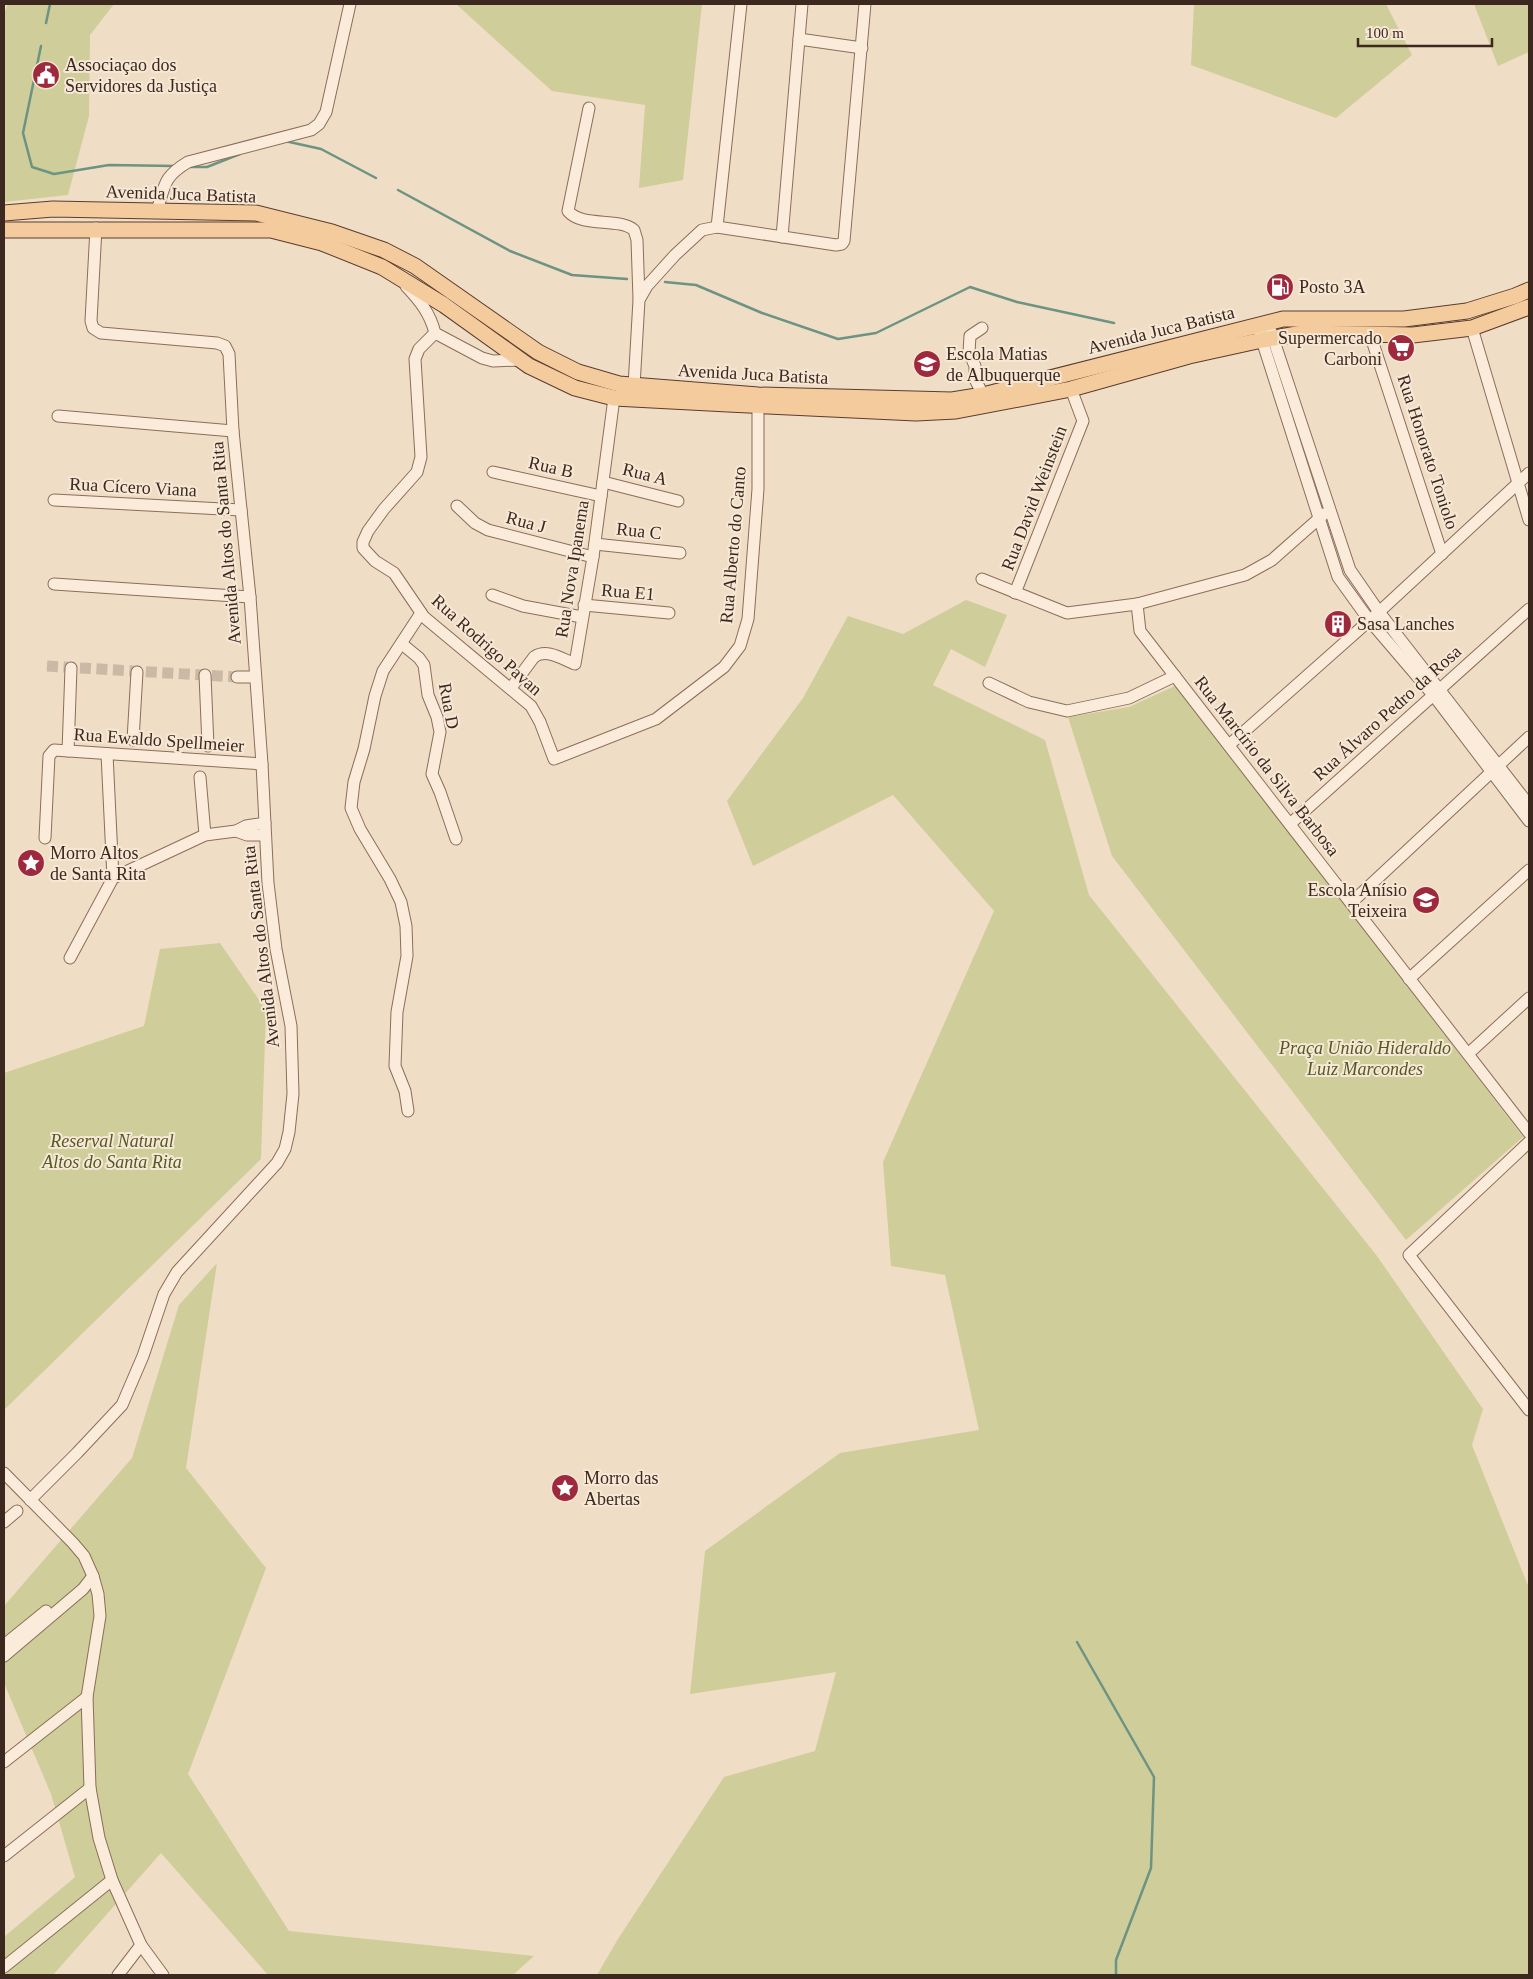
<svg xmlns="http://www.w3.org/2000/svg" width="1533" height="1979" font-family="'Times New Roman',serif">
  <rect width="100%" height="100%" fill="#f0ddc6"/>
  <!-- green -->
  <g fill="#cfcd99">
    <path d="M 8,4 L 114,4 L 90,35 L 89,116 L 68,195 L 4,202 L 4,14 Z"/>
    <path d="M 456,4 L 702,4 L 683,180 L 639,188 L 645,105 L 552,91 Z"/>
    <path d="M 1194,4 L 1386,4 L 1412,55 L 1336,118 L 1191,65 Z"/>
    <path d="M 1474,4 L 1529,4 L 1529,52 L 1498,66 Z"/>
    <path d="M 966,600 L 1007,615 L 985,667 L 951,649 L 933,685 L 1045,740 L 1089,895 L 1377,1256 L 1483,1409 L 1472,1445 L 1529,1588 L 1529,1975 L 597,1975 L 618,1939 L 724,1777 L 815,1751 L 836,1672 L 690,1694 L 705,1551 L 840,1453 L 979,1430 L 945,1275 L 891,1266 L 883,1162 L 994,911 L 893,795 L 753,866 L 727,801 L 803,698 L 848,616 L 903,634 Z"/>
    <path d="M 1177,685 L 1523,1137 L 1406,1240 L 1112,856 L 1068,717 L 1129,707 Z"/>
    <path d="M 220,943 L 266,1010 L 261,1159 L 4,1410 L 4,1073 L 144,1026 L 160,949 Z"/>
    <path d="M 217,1263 L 186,1468 L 266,1568 L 188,1774 L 289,1931 L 534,1956 L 513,1975 L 268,1975 L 161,1853 L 53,1975 L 4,1975 L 4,1937 L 75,1877 L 51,1794 L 4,1683 L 4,1606 L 132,1458 L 179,1305 Z"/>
  </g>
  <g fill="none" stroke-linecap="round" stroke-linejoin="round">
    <!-- stream -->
    <g stroke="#6d9383" stroke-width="2.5">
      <path d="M 46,23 L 50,4"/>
      <path d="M 41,46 L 23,133 L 32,167 L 54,174 L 109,165 L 175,166"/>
      <path d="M 285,141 L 321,149 L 376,178"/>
      <path d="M 190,167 L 207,167 L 240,154"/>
      <path d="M 398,190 L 510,251 L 572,275 L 627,279"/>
      <path d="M 665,282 L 696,285 L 762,313 L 838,339 L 876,333 L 970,287 L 1017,302 L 1114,323"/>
      <path d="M 1077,1642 L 1154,1777 L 1151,1868 L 1116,1960 L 1116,1975"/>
    </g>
    <!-- minor-tunnel -->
    <path stroke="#ccb9a5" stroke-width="11" stroke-dasharray="11 5.5" stroke-linecap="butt" d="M 47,666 L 237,677"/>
    <!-- minor casing -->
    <g stroke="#8c6d5a" stroke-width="13">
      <g id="minor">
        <path d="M 799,39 L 862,48"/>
        <path d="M 589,108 L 568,211 C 582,228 618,217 634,230 L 637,240 L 639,299"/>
        <path d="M 157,211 C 165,185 163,177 188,162 L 311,130 L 319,124 L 326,112 L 350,4"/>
        <path d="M 717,227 L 741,4"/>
        <path d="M 782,237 L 802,4"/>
        <path d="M 406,286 C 420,301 430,313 435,333 L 482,358 L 493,361 L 520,360"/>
        <path d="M 1268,323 L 1350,570 L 1379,612 L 1529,805"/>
        <path d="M 982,328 L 970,336 L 969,352 L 975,366 L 975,379 L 983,395"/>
        <path d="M 1472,328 L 1529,520"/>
        <path d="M 435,333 L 419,349 L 415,359 L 421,457 L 417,472 L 384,509 L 368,531 L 363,542 L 363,548 L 375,561 L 394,573 L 424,617 L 531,706 L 540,722 L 554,759 L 656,719 L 724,667 L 740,646 L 748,619 L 758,489 L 758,406"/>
        <path d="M 1260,334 L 1338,577 L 1369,620 L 1434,696 L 1529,821"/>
        <path d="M 1370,334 L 1442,554"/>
        <path d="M 634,386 L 639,300 L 647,286 L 675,255 L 702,230 L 717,227 L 836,245 L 842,244 L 844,241 L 865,4"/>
        <path d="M 58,416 L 233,431"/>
        <path d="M 493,472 L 601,496"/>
        <path d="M 603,482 L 678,501"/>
        <path d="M 54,500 L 241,510"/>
        <path d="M 457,506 L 475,523 L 488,530 L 593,557"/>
        <path d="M 595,544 L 680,553"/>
        <path d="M 982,579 L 1067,613 L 1137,604 L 1245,575 L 1272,560 L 1324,514"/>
        <path d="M 54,584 L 250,597"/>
        <path d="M 1015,593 L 1083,421 L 1071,389"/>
        <path d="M 492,595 L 523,606 L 582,617"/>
        <path d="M 1137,604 L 1140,631 L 1529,1133"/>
        <path d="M 584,605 L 669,613"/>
        <path d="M 402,644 L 419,658 L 424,665 L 428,695 L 437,717 L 440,732 L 432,774 L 440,792 L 456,839"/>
        <path d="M 205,675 L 208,746"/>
        <path d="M 237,677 L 255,677"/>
        <path d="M 989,683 L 1029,702 L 1067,711 L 1129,698 L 1175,676"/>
        <path d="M 511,688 L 534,657 C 547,648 562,659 575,664 L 593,557 L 614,398"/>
        <path d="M 133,740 L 137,672"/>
        <path d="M 1229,745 L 1379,612 L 1529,473"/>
        <path d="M 68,751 L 71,668"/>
        <path d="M 107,754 L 113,878"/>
        <path d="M 200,777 L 205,835"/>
        <path d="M 1290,824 L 1529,609"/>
        <path d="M 236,831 L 247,835 L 265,835"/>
        <path d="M 45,838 L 49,756 L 54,750 L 262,764"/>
        <path d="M 1351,903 L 1529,737"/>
        <path d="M 70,958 L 113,878 L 205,835 L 236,831 L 246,826 L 265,823"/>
        <path d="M 1409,979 L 1529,870"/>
        <path d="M 1468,1054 L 1529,998"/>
        <path d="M 408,1111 L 405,1091 L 395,1066 L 397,1012 L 407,956 L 406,926 L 401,902 L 390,879 L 360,829 L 351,808 L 354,782 L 364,749 L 375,696 L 383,671 L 421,613"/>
        <path d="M 1529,1142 L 1409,1255 L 1529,1410"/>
        <path d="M 4,1473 L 73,1543 L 84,1556 L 93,1576 L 98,1594 L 100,1616 L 87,1697 L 90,1788 L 99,1838 L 112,1880 L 141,1945 L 163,1975"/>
        <path d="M 30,1500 L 77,1453 L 122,1405 L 143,1356 L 164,1294 L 177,1272 L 277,1163 L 285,1149 L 289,1132 L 293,1094 L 291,1026 L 276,949 L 268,883 L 262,764 L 250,597 L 233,431 L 229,354 L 225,346 L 217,343 L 101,333 L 93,328 L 91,321 L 96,228"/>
        <path d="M 4,1522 L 17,1511"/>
        <path d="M 4,1645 L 46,1611"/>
        <path d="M 4,1656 L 83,1589 L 93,1576"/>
        <path d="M 4,1762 L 87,1697"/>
        <path d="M 4,1856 L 90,1788"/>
        <path d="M 4,1967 L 112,1880"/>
        <path d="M 118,1975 L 141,1945"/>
      </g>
    </g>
    <!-- major casing -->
    <g stroke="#5a3c2f" stroke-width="17">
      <g id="major">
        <path d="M 4,213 L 53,209 L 256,213 L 332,232 L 384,250 L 415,266 L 538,352 L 578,372 L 619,384 L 758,395 L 952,400 L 983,395 L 1283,319 L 1404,319 L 1467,311 L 1515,296 L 1529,290"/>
        <path d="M 4,230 L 271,230 L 322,243 L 382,267 L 444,305 L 529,366 L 575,388 L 614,398 L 728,404 L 916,413 L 956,411 L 1071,389 L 1189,356 L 1262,340 L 1303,333 L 1413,335 L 1472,328 L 1529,307"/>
      </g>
    </g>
    <!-- minor -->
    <use href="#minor" stroke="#faebda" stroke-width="11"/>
    <!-- major -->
    <use href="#major" stroke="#f4cb9d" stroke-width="15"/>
  </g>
  <!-- icons -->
  <defs>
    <g id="civic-disc" transform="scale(1.4375)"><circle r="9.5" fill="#9e283c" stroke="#f7e8d6"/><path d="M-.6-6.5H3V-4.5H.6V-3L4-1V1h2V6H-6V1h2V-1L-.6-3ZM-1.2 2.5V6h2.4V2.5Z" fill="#fff"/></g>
    <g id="fuel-disc" transform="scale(1.4375)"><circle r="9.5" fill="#9e283c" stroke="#f7e8d6"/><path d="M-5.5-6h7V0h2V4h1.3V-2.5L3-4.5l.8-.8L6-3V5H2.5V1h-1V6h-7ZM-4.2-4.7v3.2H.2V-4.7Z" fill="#fff"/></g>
    <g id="supermarket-disc" transform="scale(1.4375)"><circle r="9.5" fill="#9e283c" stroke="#f7e8d6"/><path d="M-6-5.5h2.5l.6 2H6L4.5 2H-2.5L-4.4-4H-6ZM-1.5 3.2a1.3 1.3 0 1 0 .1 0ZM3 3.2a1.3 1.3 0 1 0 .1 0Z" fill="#fff"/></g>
    <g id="school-disc" transform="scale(1.4375)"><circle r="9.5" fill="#9e283c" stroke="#f7e8d6"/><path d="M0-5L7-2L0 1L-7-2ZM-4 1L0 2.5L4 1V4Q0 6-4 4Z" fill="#fff"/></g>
    <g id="building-disc" transform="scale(1.4375)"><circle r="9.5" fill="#9e283c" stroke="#f7e8d6"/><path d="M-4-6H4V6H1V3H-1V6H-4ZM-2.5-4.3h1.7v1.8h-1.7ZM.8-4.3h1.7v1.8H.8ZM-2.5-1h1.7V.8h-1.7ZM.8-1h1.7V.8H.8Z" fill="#fff"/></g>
    <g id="sight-disc" transform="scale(1.4375)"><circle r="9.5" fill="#9e283c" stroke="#f7e8d6"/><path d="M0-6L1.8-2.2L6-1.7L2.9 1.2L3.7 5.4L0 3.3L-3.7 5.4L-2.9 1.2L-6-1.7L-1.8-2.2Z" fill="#fff"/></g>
  </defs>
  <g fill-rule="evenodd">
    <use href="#civic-disc" x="46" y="75"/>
    <use href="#fuel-disc" x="1280" y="287"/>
    <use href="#supermarket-disc" x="1401" y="348"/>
    <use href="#school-disc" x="927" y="364"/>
    <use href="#building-disc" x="1338" y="624"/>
    <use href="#sight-disc" x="31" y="863"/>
    <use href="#school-disc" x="1426" y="900"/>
    <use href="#sight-disc" x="565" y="1488"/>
  </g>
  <g text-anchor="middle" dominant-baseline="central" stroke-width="4" stroke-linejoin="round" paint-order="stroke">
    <!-- poi labels -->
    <g font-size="18" fill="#3c281f" stroke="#f7e8d6" text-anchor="start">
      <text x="65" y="65">Associaçao dos<tspan x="65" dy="21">Servidores da Justiça</tspan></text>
      <text x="1299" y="287">Posto 3A</text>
      <text x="1382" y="338" text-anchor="end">Supermercado<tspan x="1382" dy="21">Carboni</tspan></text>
      <text x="946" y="354">Escola Matias<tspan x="946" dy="21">de Albuquerque</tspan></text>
      <text x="1357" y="624">Sasa Lanches</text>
      <text x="50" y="853">Morro Altos<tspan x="50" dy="21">de Santa Rita</tspan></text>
      <text x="1407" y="890" text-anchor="end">Escola Anísio<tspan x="1407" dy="21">Teixeira</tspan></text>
      <text x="584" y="1478">Morro das<tspan x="584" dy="21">Abertas</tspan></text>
    </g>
    <!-- street labels -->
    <g font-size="18" fill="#3c281f" stroke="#f7e8d6">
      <text transform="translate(181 194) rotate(2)">Avenida Juca Batista</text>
      <text transform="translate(1161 330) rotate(-14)">Avenida Juca Batista</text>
      <text transform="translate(753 374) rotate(3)">Avenida Juca Batista</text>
      <text transform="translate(1428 452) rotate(72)">Rua Honorato Toniolo</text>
      <text transform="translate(551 467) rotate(13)">Rua B</text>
      <text transform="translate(645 474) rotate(14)">Rua A</text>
      <text transform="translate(133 487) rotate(3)">Rua Cícero Viana</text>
      <text transform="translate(1034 498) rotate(-69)">Rua David Weinstein</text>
      <text transform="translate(526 522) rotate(15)">Rua J</text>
      <text transform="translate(639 531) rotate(6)">Rua C</text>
      <text transform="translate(226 543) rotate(-95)">Avenida Altos do Santa Rita</text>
      <text transform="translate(733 545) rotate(-85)">Rua Alberto do Canto</text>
      <text transform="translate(572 569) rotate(-81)">Rua Nova Ipanema</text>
      <text transform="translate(628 592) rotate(5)">Rua E1</text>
      <text transform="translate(487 645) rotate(42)">Rua Rodrigo Pavan</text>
      <text transform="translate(449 706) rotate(79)">Rua D</text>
      <text transform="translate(1387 713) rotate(-42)">Rua Álvaro Pedro da Rosa</text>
      <text transform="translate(159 740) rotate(4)">Rua Ewaldo Spellmeier</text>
      <text transform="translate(1267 766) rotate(52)">Rua Marcírio da Silva Barbosa</text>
      <text transform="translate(261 947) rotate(-97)">Avenida Altos do Santa Rita</text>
    </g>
    <!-- park labels -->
    <g font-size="18" font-style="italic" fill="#545925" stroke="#f7e8d6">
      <text x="1365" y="1048">Praça União Hideraldo<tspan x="1365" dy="21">Luiz Marcondes</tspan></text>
      <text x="112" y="1141">Reserval Natural<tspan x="112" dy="21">Altos do Santa Rita</tspan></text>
    </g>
  </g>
  <!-- border -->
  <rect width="1533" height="1979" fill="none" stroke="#3c281f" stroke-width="10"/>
  <!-- scale -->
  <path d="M1358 38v8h134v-8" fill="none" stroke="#3c281f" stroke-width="2.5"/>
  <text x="1366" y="38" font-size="15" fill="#3c281f" stroke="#f7e8d6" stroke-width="4" paint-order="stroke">100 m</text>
</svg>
